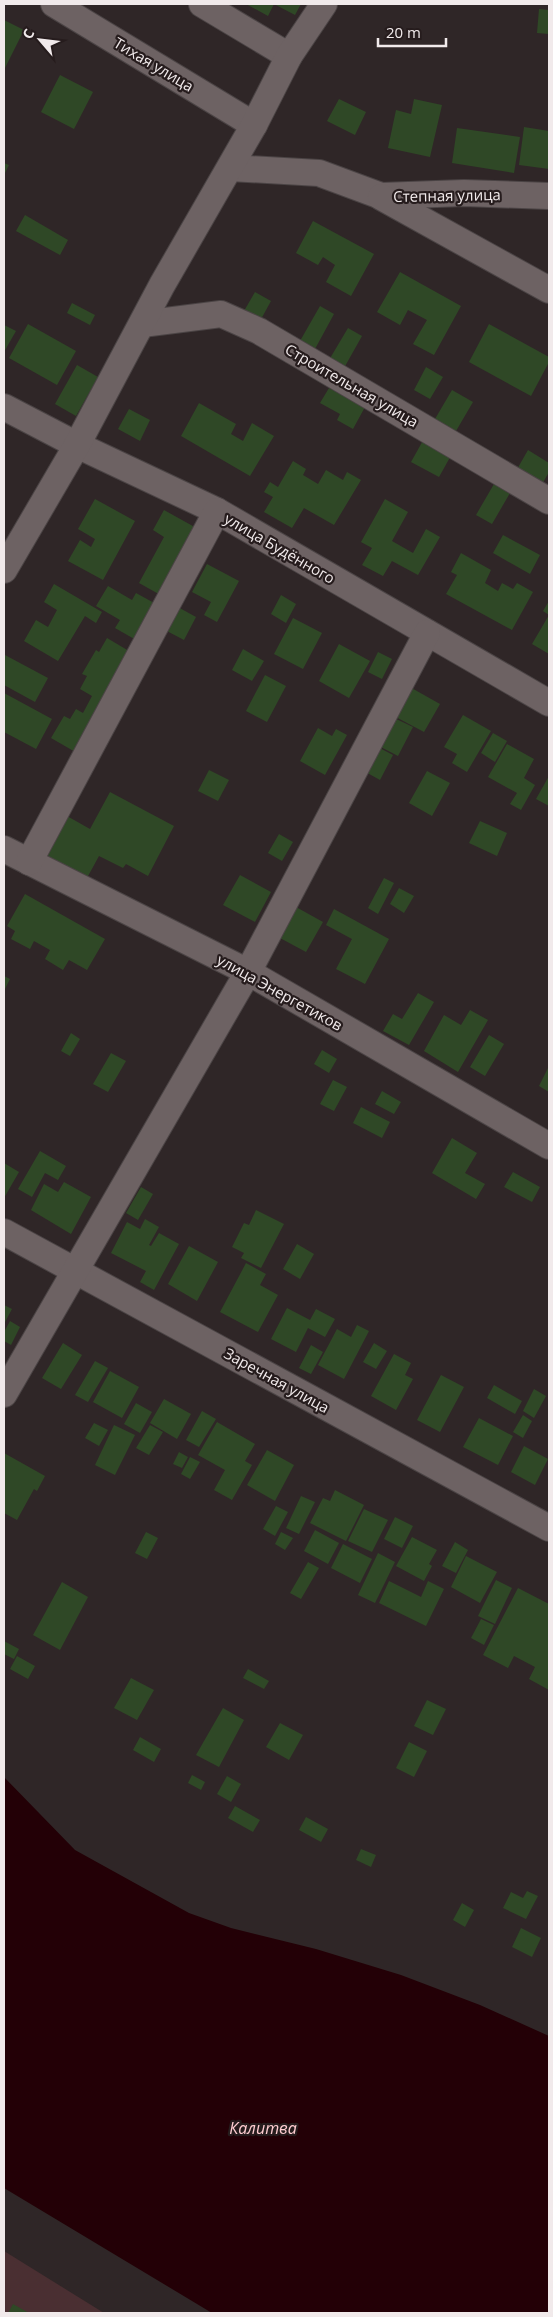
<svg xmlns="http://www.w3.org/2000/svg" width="553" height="2317" font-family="'Open Sans',sans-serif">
  <rect width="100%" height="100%" fill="#2f2627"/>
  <!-- green -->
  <path fill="#4a2f32" d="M 4,2251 L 104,2313 L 4,2313 Z"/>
  <!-- water -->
  <path fill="#230006" d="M 4,1777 L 75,1850 L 189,1913 L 231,1928 L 316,1949 L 401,1975 L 480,2005 L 549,2036 L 549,2313 L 212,2313 L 4,2188 Z"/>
  <!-- building -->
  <g fill="#2f4826">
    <path d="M 246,4 L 301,4 L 295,15 L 274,4 L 268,16 Z"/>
    <path d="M 539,9 L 549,10 L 549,34 L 537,33 Z"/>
    <path d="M 4,20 L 24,30 L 4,70 Z"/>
    <path d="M 60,75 L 93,92 L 74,129 L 41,112 Z"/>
    <path d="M 339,99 L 366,112 L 355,135 L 327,121 Z"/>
    <path d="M 414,99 L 442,105 L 430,157 L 388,148 L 396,110 L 411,114 Z"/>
    <path d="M 524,127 L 549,131 L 549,169 L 519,165 Z"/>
    <path d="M 457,128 L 520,137 L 514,173 L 452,163 Z"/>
    <path d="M 4,163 L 9,165 L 4,175 Z"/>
    <path d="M 25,215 L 68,240 L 60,255 L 16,231 Z"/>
    <path d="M 313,221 L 374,254 L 351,296 L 326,282 L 335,265 L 323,257 L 318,265 L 296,253 Z"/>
    <path d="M 400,272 L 461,306 L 434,355 L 413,344 L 427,320 L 408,310 L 400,325 L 377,312 Z"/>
    <path d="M 255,292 L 271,301 L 260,321 L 244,311 Z"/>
    <path d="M 72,303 L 95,315 L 90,325 L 67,313 Z"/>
    <path d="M 320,306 L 334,314 L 315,349 L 300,341 Z"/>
    <path d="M 28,324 L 76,351 L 57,385 L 9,358 Z"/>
    <path d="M 489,324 L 549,357 L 549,362 L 531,396 L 469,362 Z"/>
    <path d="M 4,325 L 16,331 L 4,352 Z"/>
    <path d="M 348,328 L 362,336 L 344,368 L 329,360 Z"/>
    <path d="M 77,365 L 98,377 L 76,416 L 55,404 Z"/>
    <path d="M 426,367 L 443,377 L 430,399 L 414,390 Z"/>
    <path d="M 329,388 L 365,407 L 353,429 L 337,420 L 340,414 L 320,403 Z"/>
    <path d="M 452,390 L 473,402 L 456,431 L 435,419 Z"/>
    <path d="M 199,403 L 236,424 L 231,434 L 243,441 L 252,423 L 274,436 L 250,476 L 181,436 Z"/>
    <path d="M 129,409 L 150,420 L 140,441 L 118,429 Z"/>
    <path d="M 425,437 L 453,452 L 439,477 L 411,462 Z"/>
    <path d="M 528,450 L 549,463 L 549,472 L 541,486 L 516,471 Z"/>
    <path d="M 293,461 L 306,469 L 303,475 L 318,484 L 326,470 L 343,480 L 347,472 L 361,480 L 334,525 L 304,508 L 292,528 L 264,512 L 273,497 L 264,492 L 270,482 L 278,487 Z"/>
    <path d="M 494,484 L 510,493 L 492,524 L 476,515 Z"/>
    <path d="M 95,499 L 135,521 L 103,580 L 68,561 L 80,540 L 91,547 L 95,539 L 78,529 Z"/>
    <path d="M 385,499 L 408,512 L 392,541 L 413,553 L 426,529 L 440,537 L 418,575 L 392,561 L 383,576 L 362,565 L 372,548 L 361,542 Z"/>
    <path d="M 164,510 L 200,530 L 164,597 L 139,583 L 164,537 L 153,530 Z"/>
    <path d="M 503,535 L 540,555 L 530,574 L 493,553 Z"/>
    <path d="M 461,553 L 491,570 L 485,583 L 498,591 L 502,583 L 513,589 L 517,583 L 533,592 L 512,630 L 446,594 L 457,575 L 451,572 Z"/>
    <path d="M 207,564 L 239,581 L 217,622 L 204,615 L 211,602 L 192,592 Z"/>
    <path d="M 54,584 L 102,612 L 96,623 L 85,616 L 58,661 L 24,641 L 36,620 L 48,627 L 57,610 L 44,602 Z"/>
    <path d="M 108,586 L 132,600 L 136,593 L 156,604 L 136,640 L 115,628 L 120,620 L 96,606 Z"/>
    <path d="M 281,595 L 296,604 L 286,623 L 271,614 Z"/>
    <path d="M 549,601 L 549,654 L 532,644 L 549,615 L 543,611 Z"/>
    <path d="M 176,606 L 196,617 L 184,640 L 163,629 Z"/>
    <path d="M 293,618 L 322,633 L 303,669 L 274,654 Z"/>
    <path d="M 107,638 L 134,654 L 77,753 L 51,738 L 64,716 L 70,719 L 76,709 L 83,713 L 92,696 L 80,689 L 87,676 L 82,674 L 96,650 L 99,652 Z"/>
    <path d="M 339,644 L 370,661 L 349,698 L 319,681 Z"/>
    <path d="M 243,649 L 264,661 L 252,681 L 232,670 Z"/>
    <path d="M 378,652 L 392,659 L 382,679 L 368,672 Z"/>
    <path d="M 5,655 L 48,678 L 35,702 L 4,685 Z"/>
    <path d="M 265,675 L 286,686 L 267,722 L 246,711 Z"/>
    <path d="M 408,686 L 440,704 L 424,732 L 392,715 Z"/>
    <path d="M 4,693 L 52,719 L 36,749 L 4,732 Z"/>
    <path d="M 463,715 L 491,731 L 467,772 L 452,763 L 457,754 L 444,747 Z"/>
    <path d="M 390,716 L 413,727 L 398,756 L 375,744 Z"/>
    <path d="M 318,728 L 332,736 L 336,729 L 347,735 L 325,775 L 300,761 Z"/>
    <path d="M 493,733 L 507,741 L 495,762 L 481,753 Z"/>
    <path d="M 507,744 L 534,759 L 524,778 L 535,785 L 521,810 L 510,804 L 517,793 L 488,777 Z"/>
    <path d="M 374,745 L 393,755 L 380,780 L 362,770 Z"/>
    <path d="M 209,770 L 229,780 L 218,801 L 198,791 Z"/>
    <path d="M 427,771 L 450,783 L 432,816 L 409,803 Z"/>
    <path d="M 549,776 L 549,806 L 536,799 Z"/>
    <path d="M 110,792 L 174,826 L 148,876 L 126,864 L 123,868 L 99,856 L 87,878 L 45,856 L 67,816 L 90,829 Z"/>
    <path d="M 480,821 L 507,833 L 497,856 L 469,843 Z"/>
    <path d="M 279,834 L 293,842 L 282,861 L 268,853 Z"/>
    <path d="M 240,875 L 271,892 L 255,922 L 223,905 Z"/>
    <path d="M 384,878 L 394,883 L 378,914 L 368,908 Z"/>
    <path d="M 399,888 L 414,896 L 404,913 L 390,904 Z"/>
    <path d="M 25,894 L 105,939 L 87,970 L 69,960 L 63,970 L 45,959 L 50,950 L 34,941 L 30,949 L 11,939 L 15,931 L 7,926 Z"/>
    <path d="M 296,907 L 323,922 L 306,952 L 280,938 Z"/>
    <path d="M 334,909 L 389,939 L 365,984 L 336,969 L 352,939 L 326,925 Z"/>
    <path d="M 4,976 L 10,979 L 4,991 Z"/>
    <path d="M 418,993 L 434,1002 L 409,1045 L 383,1031 L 393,1014 L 402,1019 Z"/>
    <path d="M 470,1010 L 488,1020 L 458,1072 L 424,1051 L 444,1015 L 461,1025 Z"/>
    <path d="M 71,1033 L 80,1039 L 70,1056 L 61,1051 Z"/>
    <path d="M 489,1035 L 504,1044 L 485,1076 L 470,1067 Z"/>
    <path d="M 322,1050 L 337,1059 L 329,1073 L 314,1064 Z"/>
    <path d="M 111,1053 L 126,1061 L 108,1092 L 93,1084 Z"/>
    <path d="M 549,1066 L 549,1092 L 539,1086 Z"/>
    <path d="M 333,1080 L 347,1087 L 334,1111 L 320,1104 Z"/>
    <path d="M 382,1091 L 401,1102 L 394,1114 L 375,1104 Z"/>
    <path d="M 361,1107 L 390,1122 L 382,1138 L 353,1123 Z"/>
    <path d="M 452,1138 L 477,1153 L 465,1173 L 485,1184 L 476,1199 L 432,1173 Z"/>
    <path d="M 40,1151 L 66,1166 L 58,1180 L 45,1173 L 32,1197 L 18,1189 Z"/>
    <path d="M 4,1163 L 19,1172 L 4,1198 Z"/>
    <path d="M 513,1172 L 540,1187 L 532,1202 L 504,1187 Z"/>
    <path d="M 64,1182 L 91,1197 L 71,1234 L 31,1210 L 44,1184 L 58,1192 Z"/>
    <path d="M 141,1187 L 153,1194 L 138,1220 L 126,1213 Z"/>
    <path d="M 256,1210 L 284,1224 L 261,1268 L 241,1258 L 244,1253 L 232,1247 L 244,1223 L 249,1225 Z"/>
    <path d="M 145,1219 L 159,1227 L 149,1245 L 151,1246 L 159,1233 L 179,1244 L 154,1290 L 140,1282 L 146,1271 L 111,1253 L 127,1222 L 140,1229 Z"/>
    <path d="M 297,1244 L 314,1254 L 300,1279 L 283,1269 Z"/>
    <path d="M 189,1246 L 218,1262 L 197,1301 L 168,1284 Z"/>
    <path d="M 246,1263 L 266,1274 L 260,1285 L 278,1295 L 258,1332 L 220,1312 Z"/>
    <path d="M 4,1305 L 12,1309 L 4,1324 Z"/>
    <path d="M 287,1308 L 310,1320 L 316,1309 L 335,1319 L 325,1337 L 308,1328 L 296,1352 L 271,1339 Z"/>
    <path d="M 10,1321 L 20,1327 L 11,1345 L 4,1341 L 4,1332 Z"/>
    <path d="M 357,1325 L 369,1331 L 344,1379 L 318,1365 L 337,1329 L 351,1337 Z"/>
    <path d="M 63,1343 L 82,1355 L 61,1389 L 42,1378 Z"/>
    <path d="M 374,1343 L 387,1351 L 376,1369 L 363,1362 Z"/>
    <path d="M 311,1345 L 323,1352 L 311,1374 L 299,1368 Z"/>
    <path d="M 394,1354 L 411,1363 L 405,1375 L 413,1379 L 396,1410 L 371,1396 Z"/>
    <path d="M 95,1361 L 108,1368 L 88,1402 L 75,1395 Z"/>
    <path d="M 110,1371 L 139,1387 L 122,1418 L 93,1402 Z"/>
    <path d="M 441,1375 L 464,1387 L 440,1432 L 417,1420 Z"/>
    <path d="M 494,1385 L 522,1401 L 515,1414 L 487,1398 Z"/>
    <path d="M 534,1389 L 546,1396 L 534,1418 L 523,1411 Z"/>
    <path d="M 164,1399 L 191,1414 L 177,1439 L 150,1423 Z"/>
    <path d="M 136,1403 L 152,1412 L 140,1433 L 124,1424 Z"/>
    <path d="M 202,1411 L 216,1419 L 199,1447 L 186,1440 Z"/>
    <path d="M 523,1415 L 532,1421 L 523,1438 L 513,1432 Z"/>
    <path d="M 479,1418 L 513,1436 L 498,1465 L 463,1447 Z"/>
    <path d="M 217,1422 L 255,1444 L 245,1461 L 252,1465 L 232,1500 L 214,1490 L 225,1470 L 198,1455 Z"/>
    <path d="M 94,1423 L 108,1430 L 99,1446 L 85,1438 Z"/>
    <path d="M 114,1425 L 135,1435 L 115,1475 L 95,1465 Z"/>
    <path d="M 150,1425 L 163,1432 L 149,1455 L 136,1448 Z"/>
    <path d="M 524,1446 L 548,1459 L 535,1485 L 511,1472 Z"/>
    <path d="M 267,1450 L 294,1465 L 275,1501 L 247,1485 Z"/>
    <path d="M 179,1452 L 188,1457 L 182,1468 L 173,1464 Z"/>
    <path d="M 4,1453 L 45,1476 L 37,1491 L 34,1489 L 17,1520 L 4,1513 Z"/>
    <path d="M 190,1457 L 200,1462 L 190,1479 L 181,1474 Z"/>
    <path d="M 335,1490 L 364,1505 L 346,1541 L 310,1523 L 323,1498 L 330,1501 Z"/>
    <path d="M 301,1496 L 315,1502 L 299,1534 L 286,1528 Z"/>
    <path d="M 276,1506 L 288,1512 L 275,1536 L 263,1529 Z"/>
    <path d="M 364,1509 L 388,1520 L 372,1552 L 348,1541 Z"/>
    <path d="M 395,1517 L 413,1526 L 402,1548 L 384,1539 Z"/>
    <path d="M 315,1530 L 339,1543 L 328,1564 L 304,1551 Z"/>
    <path d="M 146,1532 L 158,1538 L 147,1559 L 135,1553 Z"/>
    <path d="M 281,1532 L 293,1538 L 285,1550 L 275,1544 Z"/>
    <path d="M 412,1537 L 437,1550 L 429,1564 L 432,1566 L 424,1581 L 396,1566 Z"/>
    <path d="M 455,1542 L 468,1550 L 456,1573 L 442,1566 Z"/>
    <path d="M 343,1544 L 372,1559 L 360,1583 L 331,1568 Z"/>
    <path d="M 378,1553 L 395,1562 L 375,1603 L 358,1595 Z"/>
    <path d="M 466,1556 L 497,1572 L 480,1603 L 451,1587 Z"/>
    <path d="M 308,1562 L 319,1568 L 301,1599 L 290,1593 Z"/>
    <path d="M 496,1580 L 512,1588 L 495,1624 L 478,1616 Z"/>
    <path d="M 389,1581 L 421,1597 L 428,1581 L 444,1589 L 426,1626 L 379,1603 Z"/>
    <path d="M 62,1582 L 88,1597 L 60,1650 L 33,1635 Z"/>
    <path d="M 518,1588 L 549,1604 L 549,1690 L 529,1679 L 535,1667 L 514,1656 L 508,1668 L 483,1655 Z"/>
    <path d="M 481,1619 L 494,1625 L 484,1645 L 471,1638 Z"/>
    <path d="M 4,1641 L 19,1649 L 14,1659 L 4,1654 Z"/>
    <path d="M 17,1656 L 35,1666 L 28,1679 L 10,1669 Z"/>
    <path d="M 248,1669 L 269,1681 L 264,1689 L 243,1678 Z"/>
    <path d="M 131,1678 L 154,1690 L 137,1720 L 114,1708 Z"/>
    <path d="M 427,1700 L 446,1709 L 433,1735 L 414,1726 Z"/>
    <path d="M 223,1708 L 244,1720 L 219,1767 L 196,1755 Z"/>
    <path d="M 280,1723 L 303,1735 L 289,1760 L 266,1747 Z"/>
    <path d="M 140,1737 L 161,1749 L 154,1762 L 133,1750 Z"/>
    <path d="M 409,1742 L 427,1751 L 414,1777 L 396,1768 Z"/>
    <path d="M 192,1775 L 205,1782 L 201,1790 L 188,1783 Z"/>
    <path d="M 227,1776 L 241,1784 L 231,1802 L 217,1794 Z"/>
    <path d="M 235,1806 L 260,1820 L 253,1832 L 228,1818 Z"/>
    <path d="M 306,1817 L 328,1829 L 321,1842 L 299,1830 Z"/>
    <path d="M 361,1849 L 376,1855 L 371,1867 L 356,1860 Z"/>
    <path d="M 527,1891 L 538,1896 L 526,1919 L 503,1908 L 511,1892 L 523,1898 Z"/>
    <path d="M 462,1903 L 474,1910 L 465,1927 L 453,1920 Z"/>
    <path d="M 521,1928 L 541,1938 L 532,1957 L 512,1947 Z"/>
    <path d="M 13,2304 L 29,2313 L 8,2313 Z"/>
  </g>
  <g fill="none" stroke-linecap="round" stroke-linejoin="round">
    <!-- minor casing -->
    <g stroke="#4b4445" stroke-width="28">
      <g id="minor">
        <path d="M 54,4 L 254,125"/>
        <path d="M 202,4 L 289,56"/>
        <path d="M 230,168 L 319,173 L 381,196 L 464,193 L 549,196"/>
        <path d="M 381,197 L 549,290"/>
        <path d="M 142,324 L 221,314 L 259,331 L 549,501"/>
        <path d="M 4,407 L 77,445 L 217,511 L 549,703"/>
        <path d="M 4,570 L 77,445 L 162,285 L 254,125 L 289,56 L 324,4"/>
        <path d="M 4,849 L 248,972 L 549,1146"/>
        <path d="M 29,862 L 217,511"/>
        <path d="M 4,1232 L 549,1528"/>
        <path d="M 4,1394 L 248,972 L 427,633"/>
      </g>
    </g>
    <!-- minor -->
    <use href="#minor" stroke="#6d6263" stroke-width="26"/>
  </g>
  <g text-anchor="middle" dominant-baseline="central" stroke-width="4.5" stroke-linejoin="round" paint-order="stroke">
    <!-- street labels -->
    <g font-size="15" fill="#f1eaeb" stroke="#261c1d">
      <text transform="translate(154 64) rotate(31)">Тихая улица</text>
      <text transform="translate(447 195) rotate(-1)">Степная улица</text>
      <text transform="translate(352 385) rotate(30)">Строительная улица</text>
      <text transform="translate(280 548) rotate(30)">улица Будённого</text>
      <text transform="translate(280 992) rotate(29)">улица Энергетиков</text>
      <text transform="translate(277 1380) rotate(29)">Заречная улица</text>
    </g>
    <!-- water labels -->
    <g font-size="16" font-style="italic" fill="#ffcdd1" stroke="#261c1d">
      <text x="263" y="2128">Калитва</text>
    </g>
  </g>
  <!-- border -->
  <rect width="553" height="2317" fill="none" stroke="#f1eaeb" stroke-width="10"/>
  <!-- north arrow -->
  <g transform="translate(40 40) rotate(298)" stroke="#261c1d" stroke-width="4" paint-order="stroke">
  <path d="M0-4L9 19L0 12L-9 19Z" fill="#f1eaeb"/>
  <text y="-8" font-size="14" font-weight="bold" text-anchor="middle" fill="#f1eaeb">С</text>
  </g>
  <!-- scale -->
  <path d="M378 38v8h68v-8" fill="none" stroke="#f1eaeb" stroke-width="2.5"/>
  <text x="386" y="38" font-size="15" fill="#f1eaeb" stroke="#261c1d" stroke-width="4" paint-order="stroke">20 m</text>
</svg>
